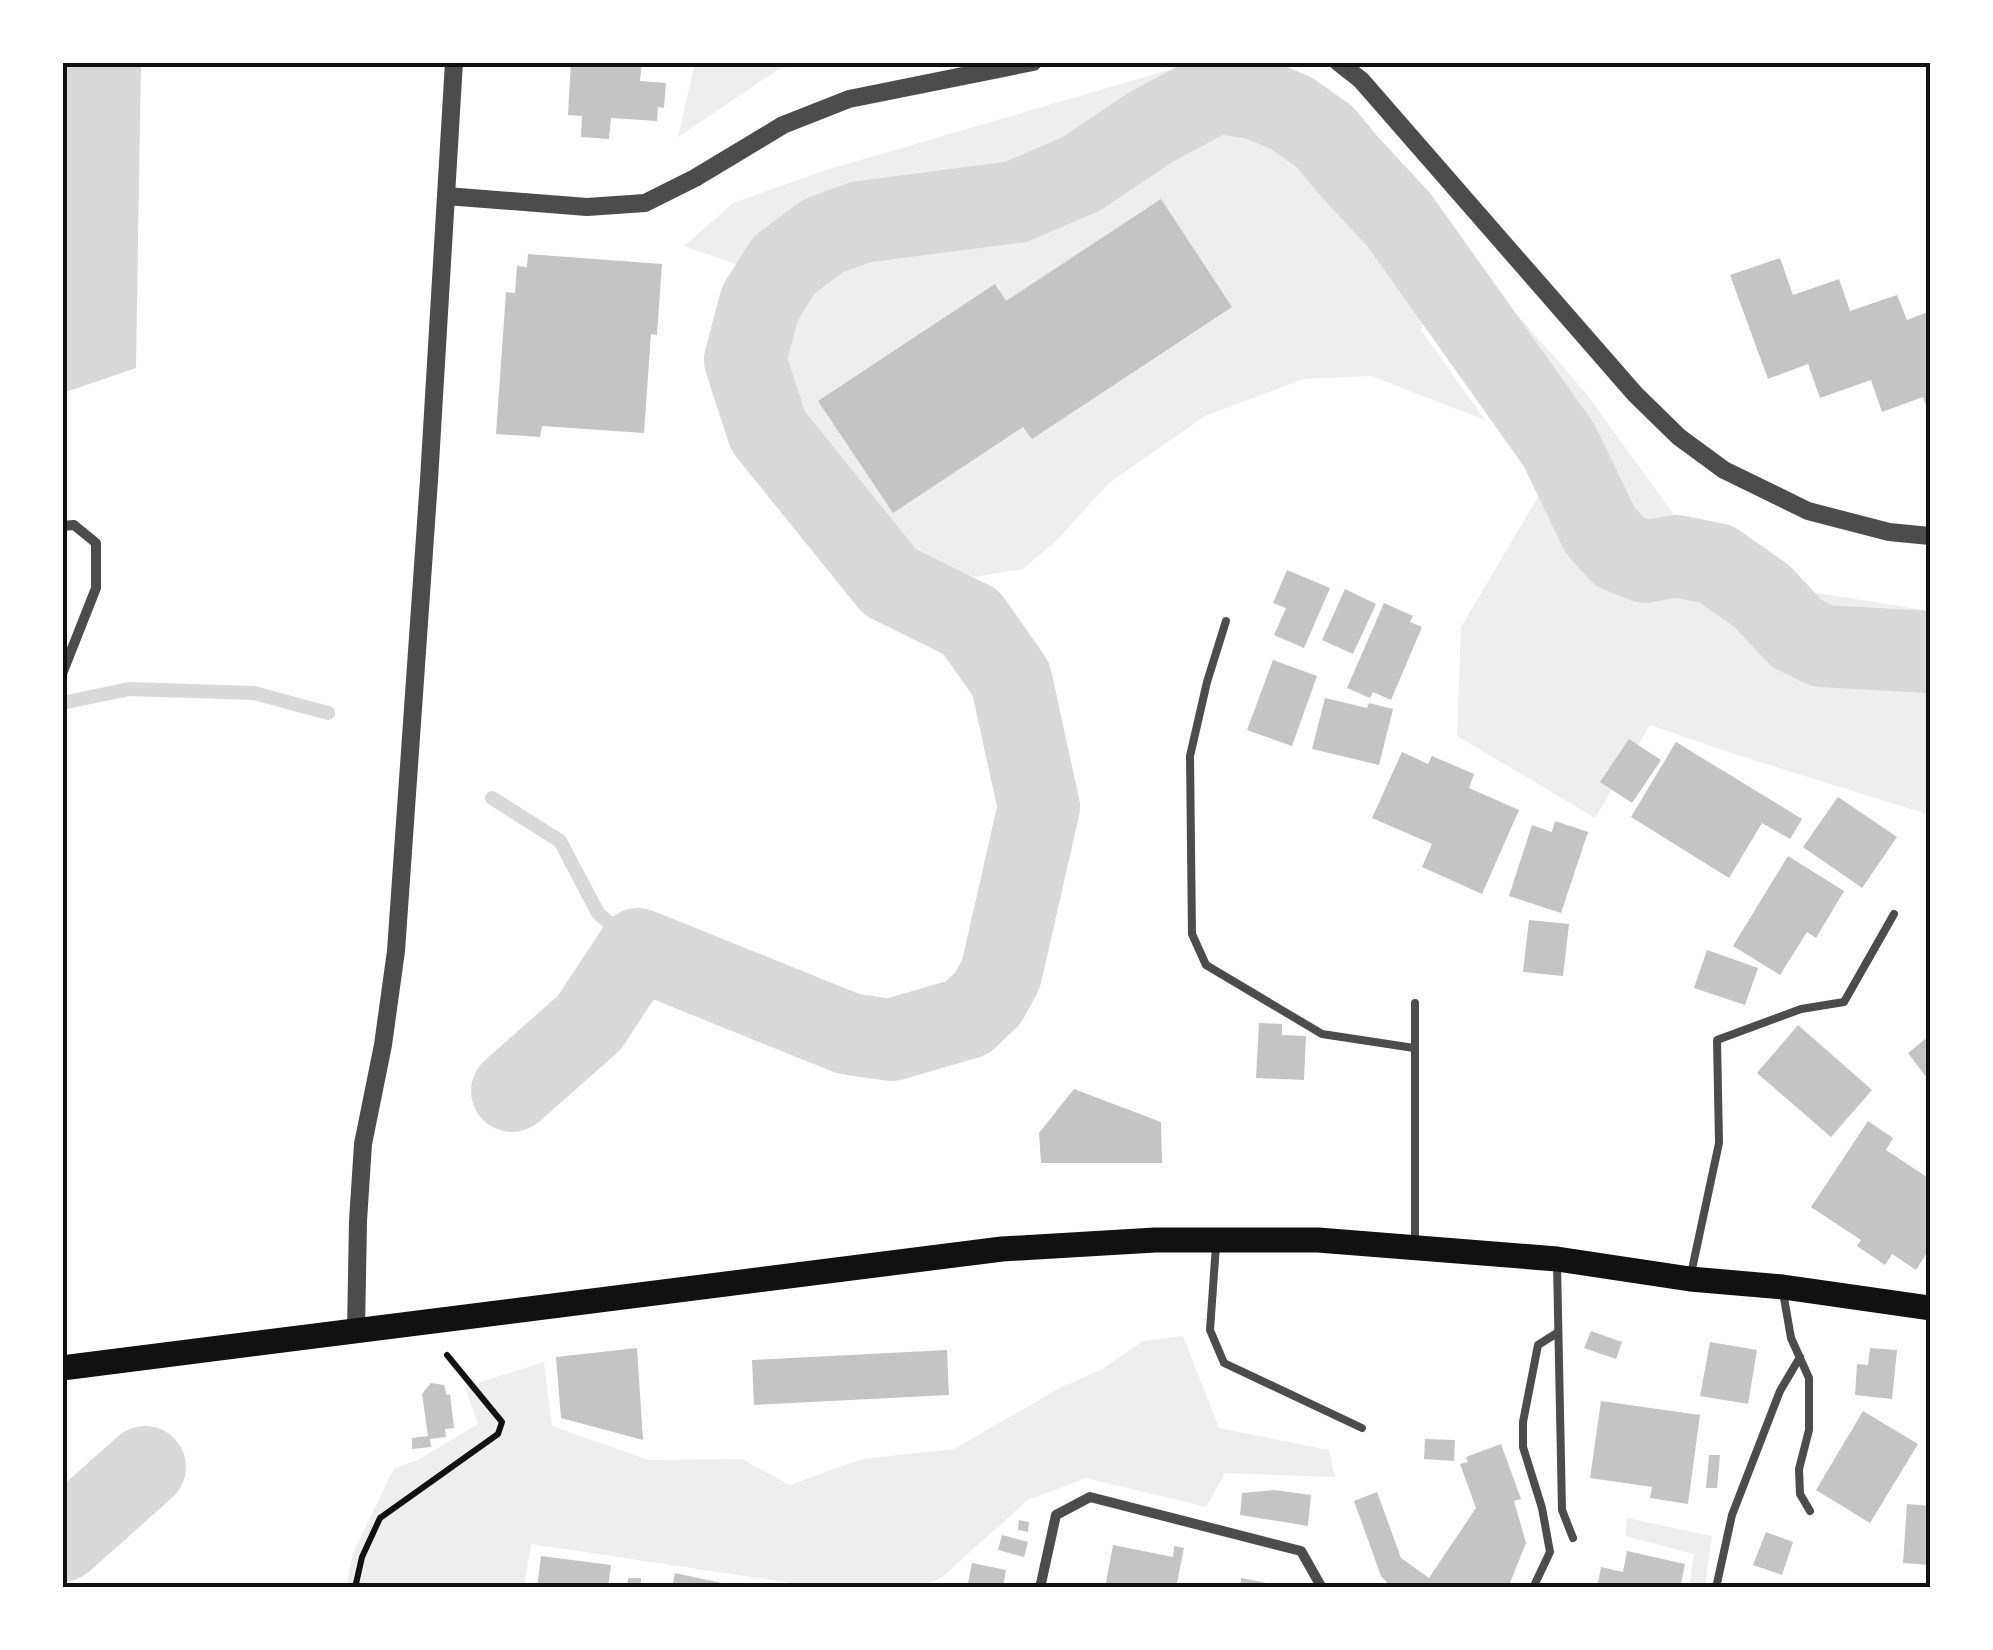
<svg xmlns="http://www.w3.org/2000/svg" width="1993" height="1650" font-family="Spectral,serif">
  <rect width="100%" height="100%" fill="#fff"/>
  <!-- green -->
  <g fill="#eee">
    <path d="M 695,63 L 695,62 L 802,63 L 779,69 L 678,137 Z"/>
    <path d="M 1189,64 L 1161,115 L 1062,178 L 930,216 L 818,242 L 781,280 L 684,246 L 733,203 L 823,171 Z"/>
    <path d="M 1232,107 L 1275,131 L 1426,310 L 1421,330 L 1485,420 L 1371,376 L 1304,379 L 1205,416 L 1109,483 L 1056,541 L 1023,569 L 974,577 L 913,554 L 853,507 L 792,422 L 768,356 L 786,305 L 850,243 L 936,237 L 1034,202 L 1119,167 L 1188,118 Z"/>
    <path d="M 1433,219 L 1586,393 L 1719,577 L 1930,611 L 1930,815 L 1731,753 L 1650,725 L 1595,818 L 1457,736 L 1461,627 L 1539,495 Z"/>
    <path d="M 1183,1336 L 1219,1428 L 1329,1450 L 1335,1477 L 1225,1473 L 1206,1507 L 1086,1478 L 1028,1500 L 941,1578 L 921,1587 L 818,1587 L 531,1544 L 524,1587 L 346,1588 L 353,1553 L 394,1468 L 416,1461 L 478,1424 L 465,1387 L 544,1362 L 552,1426 L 649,1460 L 742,1459 L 790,1485 L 862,1459 L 954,1449 L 1058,1389 L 1102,1369 L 1143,1341 Z"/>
    <path d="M 1627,1518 L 1712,1536 L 1705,1587 L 1689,1587 L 1694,1554 L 1625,1536 Z"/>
  </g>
  <!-- water -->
  <path fill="#d9d9d9" d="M 62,63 L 141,63 L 136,368 L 63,393 Z"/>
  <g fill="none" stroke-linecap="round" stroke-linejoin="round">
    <!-- stream -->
    <g stroke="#d9d9d9" stroke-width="14">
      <path d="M 62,703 L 129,689 L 254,693 L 328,713"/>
      <path d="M 492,798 L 560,841 L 598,913 L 638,949"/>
    </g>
    <!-- river -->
    <g stroke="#d9d9d9" stroke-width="82">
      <path d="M 512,1091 L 589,1023 L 638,949 L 849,1034 L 891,1040 L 967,1018 L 988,998 L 1001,974 L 1039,807 L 1011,679 L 971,622 L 890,582 L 768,431 L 745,360 L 760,303 L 784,265 L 823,236 L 861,222 L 1016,202 L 1081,174 L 1151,127 L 1216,92 L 1258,99 L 1291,113 L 1325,137 L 1348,165 L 1399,220 L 1559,445 L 1600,530 L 1620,552 L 1645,562 L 1676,556 L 1716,564 L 1763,597 L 1796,633 L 1822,646 L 1930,652"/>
      <path d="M 62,1541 L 145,1467"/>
    </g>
  </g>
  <!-- building -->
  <g fill="#c4c4c4">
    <path d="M 571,62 L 642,62 L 640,81 L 666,83 L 664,108 L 658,107 L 657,121 L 611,118 L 609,139 L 581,137 L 582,116 L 568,115 Z"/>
    <path d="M 1161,199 L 1232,307 L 1032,439 L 1023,427 L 893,513 L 818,401 L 995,284 L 1006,301 Z"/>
    <path d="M 528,254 L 662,264 L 657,335 L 651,334 L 644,433 L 542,426 L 540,437 L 496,434 L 506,292 L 515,293 L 517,266 L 527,267 Z"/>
    <path d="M 1780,258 L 1793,295 L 1839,279 L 1850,311 L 1897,295 L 1907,320 L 1930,311 L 1930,417 L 1923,397 L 1882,412 L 1871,380 L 1820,398 L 1808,364 L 1768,379 L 1730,275 Z"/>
    <path d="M 1287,570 L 1330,588 L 1304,648 L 1274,635 L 1286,608 L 1273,603 Z"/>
    <path d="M 1345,589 L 1376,604 L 1353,654 L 1322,640 Z"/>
    <path d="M 1384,603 L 1413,616 L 1410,622 L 1422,627 L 1391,700 L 1373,692 L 1370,698 L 1347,688 Z"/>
    <path d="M 1273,660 L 1317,676 L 1292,746 L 1247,730 Z"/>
    <path d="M 1325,698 L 1367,708 L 1369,703 L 1393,709 L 1379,765 L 1312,749 Z"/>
    <path d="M 1629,739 L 1661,760 L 1632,803 L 1600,782 Z"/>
    <path d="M 1676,742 L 1802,819 L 1790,839 L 1762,823 L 1729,878 L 1631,817 Z"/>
    <path d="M 1402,752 L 1428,764 L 1432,756 L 1474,774 L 1469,788 L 1519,810 L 1482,894 L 1422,867 L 1432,844 L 1372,818 Z"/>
    <path d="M 1838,797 L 1897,837 L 1862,888 L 1803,847 Z"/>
    <path d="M 1555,821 L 1588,832 L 1561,913 L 1509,896 L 1532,825 L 1552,832 Z"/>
    <path d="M 1788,856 L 1844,891 L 1816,938 L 1807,932 L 1780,975 L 1733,946 Z"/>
    <path d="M 1529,920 L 1569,924 L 1563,976 L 1523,972 Z"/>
    <path d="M 1707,950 L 1758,968 L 1745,1005 L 1694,988 Z"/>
    <path d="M 1259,1023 L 1282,1024 L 1282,1035 L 1306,1036 L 1304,1080 L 1256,1078 Z"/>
    <path d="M 1798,1025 L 1872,1090 L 1831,1137 L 1757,1073 Z"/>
    <path d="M 1930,1035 L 1930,1082 L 1908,1053 Z"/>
    <path d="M 1074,1089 L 1161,1122 L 1162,1163 L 1041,1163 L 1039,1133 Z"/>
    <path d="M 1868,1121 L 1893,1138 L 1886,1150 L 1930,1179 L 1930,1248 L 1916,1270 L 1892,1254 L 1885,1265 L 1857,1246 L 1861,1240 L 1811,1207 Z"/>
    <path d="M 1591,1331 L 1622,1342 L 1616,1359 L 1584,1348 Z"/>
    <path d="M 1710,1342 L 1757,1350 L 1748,1404 L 1700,1396 Z"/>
    <path d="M 637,1348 L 643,1440 L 561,1418 L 556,1357 Z"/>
    <path d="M 1870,1348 L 1897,1350 L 1892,1399 L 1855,1395 L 1857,1364 L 1868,1365 Z"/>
    <path d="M 947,1350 L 949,1395 L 754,1405 L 752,1360 Z"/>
    <path d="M 431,1383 L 444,1385 L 447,1395 L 450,1394 L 454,1428 L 445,1429 L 446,1437 L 430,1439 L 431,1447 L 412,1449 L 412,1438 L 428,1436 L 422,1394 Z"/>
    <path d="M 1601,1401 L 1700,1415 L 1688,1504 L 1650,1498 L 1652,1487 L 1590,1478 Z"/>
    <path d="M 1863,1411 L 1918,1444 L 1870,1523 L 1816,1490 Z"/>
    <path d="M 1425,1439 L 1455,1440 L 1454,1461 L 1424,1459 Z"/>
    <path d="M 1501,1444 L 1521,1499 L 1514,1501 L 1526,1543 L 1508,1588 L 1392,1588 L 1381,1576 L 1354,1501 L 1377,1492 L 1401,1558 L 1429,1578 L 1476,1508 L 1460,1464 L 1468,1462 L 1466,1457 Z"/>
    <path d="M 1709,1455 L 1720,1455 L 1717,1488 L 1706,1488 Z"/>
    <path d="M 1274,1490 L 1311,1495 L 1308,1526 L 1240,1515 L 1242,1493 Z"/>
    <path d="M 1907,1504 L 1930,1506 L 1930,1565 L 1903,1563 Z"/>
    <path d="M 1019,1520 L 1029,1522 L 1028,1532 L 1018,1530 Z"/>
    <path d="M 1766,1532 L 1793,1542 L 1782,1575 L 1753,1565 Z"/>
    <path d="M 1002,1535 L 1028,1542 L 1024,1557 L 998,1550 Z"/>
    <path d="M 1113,1545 L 1173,1557 L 1174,1546 L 1184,1548 L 1176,1588 L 1105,1588 Z"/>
    <path d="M 1627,1551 L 1685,1564 L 1680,1588 L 1597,1588 L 1601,1567 L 1623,1572 Z"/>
    <path d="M 541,1556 L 611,1565 L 608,1588 L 537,1588 Z"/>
    <path d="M 972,1563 L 1006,1570 L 1003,1588 L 967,1588 Z"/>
    <path d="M 675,1573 L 726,1584 L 725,1588 L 672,1588 Z"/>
    <path d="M 628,1578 L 641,1578 L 641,1588 L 627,1588 Z"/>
    <path d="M 1241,1578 L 1272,1584 L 1271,1588 L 1240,1588 Z"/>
  </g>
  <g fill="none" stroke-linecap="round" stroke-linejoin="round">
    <!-- path -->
    <path stroke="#111" stroke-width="6" d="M 355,1588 L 362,1557 L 380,1518 L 498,1434 L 502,1422 L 447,1355"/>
    <!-- service -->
    <g stroke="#4c4c4c" stroke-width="8">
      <path d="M 1226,621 L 1207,682 L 1190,756 L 1192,934 L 1206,965 L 1322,1034 L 1414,1048"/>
      <path d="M 1415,1003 L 1415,1245"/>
      <path d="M 1216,1245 L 1210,1330 L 1224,1363 L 1362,1428"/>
      <path d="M 1557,1263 L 1562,1510 L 1573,1538"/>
      <path d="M 1691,1274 L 1719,1143 L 1717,1040 L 1801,1009 L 1844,1002 L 1894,914"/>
      <path d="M 1783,1292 L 1791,1338 L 1809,1378 L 1809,1430 L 1799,1469 L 1800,1494 L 1810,1511"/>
      <path d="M 1533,1588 L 1550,1552 L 1542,1508 L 1523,1447 L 1523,1422 L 1538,1345 L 1557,1333"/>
      <path d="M 1716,1588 L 1732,1515 L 1780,1391 L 1800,1357"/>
    </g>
    <!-- minor -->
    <g stroke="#4c4c4c" stroke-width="10">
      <path d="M 62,526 L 74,525 L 96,543 L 96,588 L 62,674"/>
      <path d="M 1040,1588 L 1056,1515 L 1090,1497 L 1301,1551 L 1322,1588"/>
    </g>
    <!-- tertiary -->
    <g stroke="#4c4c4c" stroke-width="18">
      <path d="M 1338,62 L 1361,80 L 1635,394 L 1679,437 L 1724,470 L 1808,511 L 1889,532 L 1930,536"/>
      <path d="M 446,196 L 587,207 L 645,203 L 695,178 L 783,125 L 849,99 L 1033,62"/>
      <path d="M 356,1331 L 358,1221 L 363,1144 L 383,1045 L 396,951 L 429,480 L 454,62"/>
    </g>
    <!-- primary -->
    <path stroke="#111" stroke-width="25" d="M 62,1368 L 1002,1249 L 1155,1240 L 1318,1240 L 1557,1259 L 1690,1279 L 1783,1287 L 1930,1308"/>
  </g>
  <!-- border -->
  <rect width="1993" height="1650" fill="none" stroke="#ffffff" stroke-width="130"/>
  <rect x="65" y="65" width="1863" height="1520" fill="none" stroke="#111" stroke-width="4"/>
</svg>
